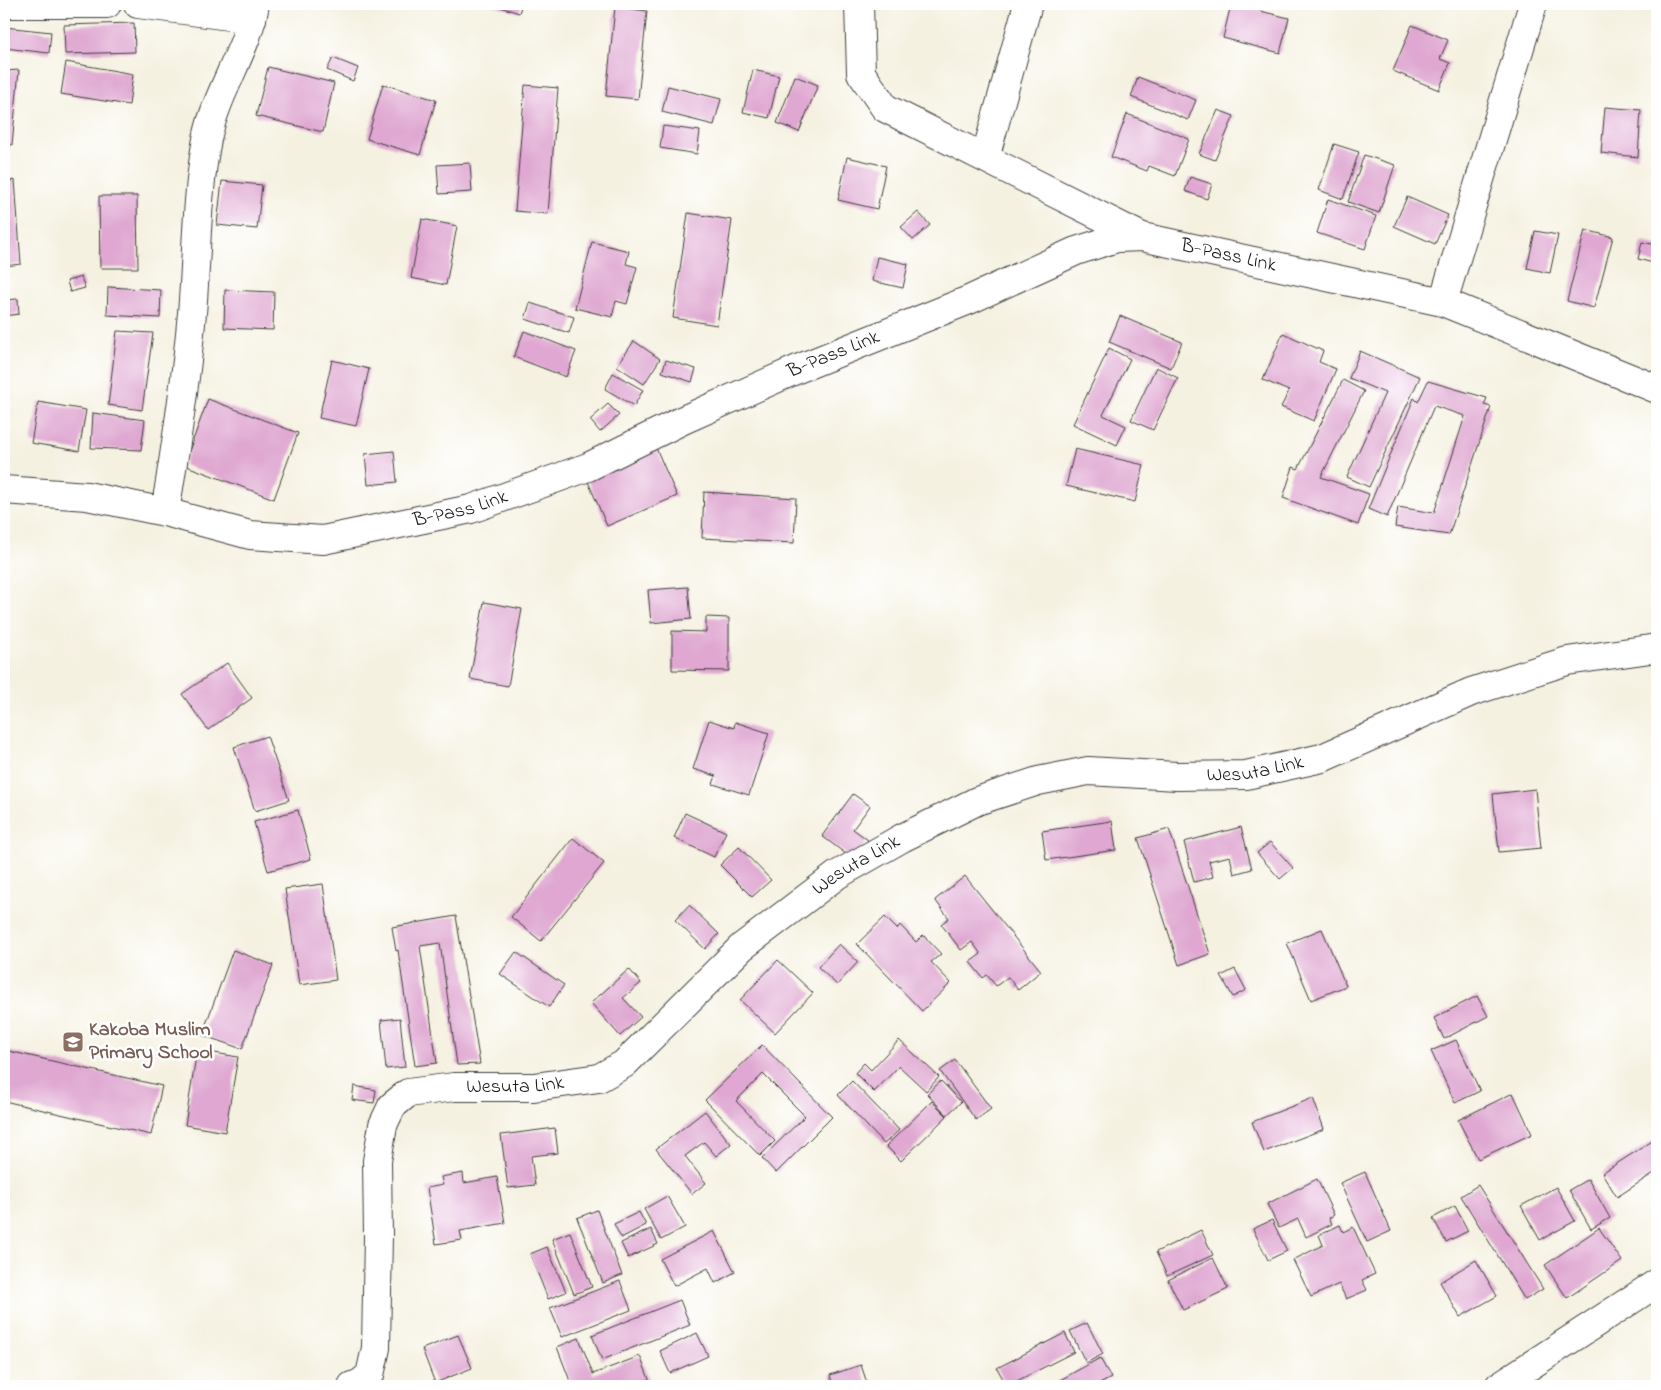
<svg xmlns="http://www.w3.org/2000/svg" width="1661" height="1390" font-family="'Indie Flower',sans-serif">
  <rect width="100%" height="100%" fill="#fff"/>
  <filter id="ink" filterUnits="userSpaceOnUse"><feTurbulence type="fractalNoise" baseFrequency=".02" numOctaves="2"/><feDisplacementMap in="SourceGraphic" scale="10" xChannelSelector="R" yChannelSelector="G"/><feConvolveMatrix kernelMatrix="1 2 1 2 8 2 1 2 1" color-interpolation-filters="sRGB"/></filter>
  <filter id="wash" filterUnits="userSpaceOnUse"><feTurbulence type="fractalNoise" baseFrequency=".0096" numOctaves="4" result="noise"/><feDisplacementMap in="SourceGraphic" scale="20" xChannelSelector="R" yChannelSelector="G"/><feGaussianBlur stdDeviation="1.12" result="paint"/><feColorMatrix in="noise" values="0 0 0 0 0 0 0 0 0 0 0 0 0 0 0 0 0 1.4 0 .05"/><feComposite in="paint" operator="in"/></filter>
  <g filter="url(#wash)">
    <rect width="100%" height="100%" fill="#f5f1e1"/>
    <g id="blocks">
      <!-- building -->
      <g fill="#dfa7d1">
        <path d="M 491,4 L 522,4 L 519,13 Z"/>
        <path d="M 1231,4 L 1289,18 L 1280,53 L 1223,38 Z"/>
        <path d="M 615,7 L 647,11 L 638,99 L 606,96 Z"/>
        <path d="M 134,23 L 135,52 L 65,54 L 64,25 Z"/>
        <path d="M 1412,25 L 1448,40 L 1440,59 L 1450,63 L 1439,90 L 1393,71 Z"/>
        <path d="M 4,27 L 51,32 L 49,53 L 4,48 Z"/>
        <path d="M 333,58 L 358,68 L 353,81 L 327,70 Z"/>
        <path d="M 66,62 L 133,74 L 129,105 L 61,94 Z"/>
        <path d="M 268,67 L 334,83 L 323,132 L 256,116 Z"/>
        <path d="M 19,70 L 12,145 L 4,144 L 4,71 Z"/>
        <path d="M 753,70 L 779,76 L 769,118 L 743,112 Z"/>
        <path d="M 795,76 L 818,85 L 799,132 L 777,123 Z"/>
        <path d="M 1138,77 L 1196,100 L 1188,120 L 1131,97 Z"/>
        <path d="M 383,84 L 436,100 L 420,155 L 367,139 Z"/>
        <path d="M 525,85 L 558,88 L 548,214 L 515,211 Z"/>
        <path d="M 668,86 L 721,99 L 714,125 L 662,112 Z"/>
        <path d="M 1605,107 L 1641,110 L 1638,157 L 1601,153 Z"/>
        <path d="M 1218,110 L 1234,116 L 1215,160 L 1199,154 Z"/>
        <path d="M 1127,114 L 1189,139 L 1175,176 L 1149,166 L 1147,171 L 1111,157 Z"/>
        <path d="M 1656,122 L 1657,122 L 1657,147 L 1653,146 Z"/>
        <path d="M 663,126 L 700,131 L 697,154 L 660,148 Z"/>
        <path d="M 1334,144 L 1359,152 L 1343,199 L 1319,190 Z"/>
        <path d="M 1364,155 L 1395,165 L 1379,213 L 1348,202 Z"/>
        <path d="M 847,157 L 886,166 L 877,209 L 838,200 Z"/>
        <path d="M 470,163 L 472,192 L 439,194 L 437,165 Z"/>
        <path d="M 1190,177 L 1212,184 L 1207,199 L 1185,191 Z"/>
        <path d="M 15,180 L 21,264 L 4,266 L 4,182 Z"/>
        <path d="M 222,181 L 262,185 L 257,229 L 217,225 Z"/>
        <path d="M 99,196 L 137,196 L 138,268 L 100,268 Z"/>
        <path d="M 1407,197 L 1448,215 L 1435,244 L 1394,226 Z"/>
        <path d="M 1328,199 L 1376,216 L 1365,249 L 1317,233 Z"/>
        <path d="M 918,212 L 930,225 L 913,240 L 901,227 Z"/>
        <path d="M 688,213 L 732,220 L 717,325 L 673,318 Z"/>
        <path d="M 422,219 L 457,226 L 446,285 L 411,278 Z"/>
        <path d="M 1585,230 L 1613,237 L 1594,308 L 1567,301 Z"/>
        <path d="M 1535,231 L 1558,235 L 1550,273 L 1527,268 Z"/>
        <path d="M 592,242 L 629,251 L 626,264 L 637,267 L 627,304 L 616,301 L 612,317 L 575,308 Z"/>
        <path d="M 1642,242 L 1657,245 L 1657,264 L 1638,259 Z"/>
        <path d="M 877,257 L 908,264 L 903,288 L 872,281 Z"/>
        <path d="M 81,277 L 85,288 L 70,292 L 67,281 Z"/>
        <path d="M 108,287 L 161,290 L 160,318 L 107,315 Z"/>
        <path d="M 225,290 L 274,292 L 273,330 L 224,328 Z"/>
        <path d="M 18,299 L 19,314 L 4,316 L 4,300 Z"/>
        <path d="M 530,303 L 574,317 L 569,333 L 525,319 Z"/>
        <path d="M 1657,303 L 1657,314 L 1653,313 Z"/>
        <path d="M 1120,316 L 1182,342 L 1171,368 L 1109,342 Z"/>
        <path d="M 117,331 L 153,333 L 142,410 L 108,405 Z"/>
        <path d="M 524,331 L 576,351 L 566,377 L 514,357 Z"/>
        <path d="M 1283,333 L 1323,351 L 1319,362 L 1336,369 L 1314,421 L 1281,407 L 1289,391 L 1263,380 Z"/>
        <path d="M 634,341 L 660,359 L 644,384 L 617,366 Z"/>
        <path d="M 1109,348 L 1130,359 L 1103,415 L 1126,426 L 1117,445 L 1073,424 Z"/>
        <path d="M 1360,351 L 1420,377 L 1369,487 L 1347,477 L 1385,393 L 1349,378 Z"/>
        <path d="M 332,360 L 369,369 L 356,426 L 319,418 Z"/>
        <path d="M 666,360 L 696,369 L 692,382 L 662,372 Z"/>
        <path d="M 1156,367 L 1178,378 L 1153,430 L 1131,420 Z"/>
        <path d="M 613,373 L 643,390 L 634,406 L 605,389 Z"/>
        <path d="M 1343,380 L 1364,391 L 1321,477 L 1369,494 L 1358,525 L 1283,498 L 1293,467 L 1298,469 Z"/>
        <path d="M 1428,381 L 1487,398 L 1484,405 L 1491,407 L 1449,535 L 1395,527 L 1398,507 L 1434,513 L 1465,416 L 1434,406 L 1387,517 L 1368,509 L 1414,398 L 1418,402 Z"/>
        <path d="M 208,399 L 298,433 L 274,499 L 184,465 Z"/>
        <path d="M 38,402 L 86,410 L 79,451 L 31,443 Z"/>
        <path d="M 608,404 L 619,415 L 600,432 L 590,420 Z"/>
        <path d="M 93,413 L 145,420 L 141,450 L 91,448 Z"/>
        <path d="M 656,448 L 677,496 L 607,526 L 586,477 Z"/>
        <path d="M 1075,449 L 1144,465 L 1135,502 L 1066,486 Z"/>
        <path d="M 394,451 L 397,482 L 368,485 L 365,454 Z"/>
        <path d="M 704,492 L 796,498 L 794,543 L 702,538 Z"/>
        <path d="M 688,587 L 691,619 L 651,623 L 648,590 Z"/>
        <path d="M 484,602 L 522,609 L 508,686 L 470,679 Z"/>
        <path d="M 706,617 L 729,618 L 729,671 L 672,670 L 672,631 L 706,632 Z"/>
        <path d="M 227,663 L 252,698 L 208,730 L 182,694 Z"/>
        <path d="M 709,720 L 734,728 L 735,722 L 769,733 L 749,795 L 713,784 L 716,776 L 693,769 Z"/>
        <path d="M 267,736 L 289,800 L 255,811 L 234,747 Z"/>
        <path d="M 1535,789 L 1541,848 L 1499,852 L 1493,794 Z"/>
        <path d="M 853,794 L 870,806 L 853,829 L 868,840 L 854,860 L 822,836 Z"/>
        <path d="M 298,810 L 311,859 L 268,871 L 254,822 Z"/>
        <path d="M 685,813 L 726,832 L 714,857 L 674,838 Z"/>
        <path d="M 1112,821 L 1116,850 L 1046,860 L 1042,831 Z"/>
        <path d="M 1241,827 L 1252,869 L 1234,874 L 1230,856 L 1209,861 L 1213,877 L 1194,882 L 1184,842 Z"/>
        <path d="M 1169,829 L 1210,954 L 1179,965 L 1138,838 Z"/>
        <path d="M 573,838 L 604,863 L 541,941 L 511,917 Z"/>
        <path d="M 1270,842 L 1293,868 L 1280,879 L 1257,853 Z"/>
        <path d="M 739,847 L 771,880 L 752,897 L 720,865 Z"/>
        <path d="M 965,876 L 1041,971 L 1018,990 L 1008,977 L 996,986 L 987,975 L 983,978 L 970,962 L 981,954 L 972,942 L 961,950 L 941,924 L 949,918 L 935,900 Z"/>
        <path d="M 323,884 L 336,980 L 299,985 L 285,889 Z"/>
        <path d="M 689,905 L 719,934 L 705,949 L 675,920 Z"/>
        <path d="M 456,916 L 480,1064 L 457,1065 L 440,943 L 420,946 L 437,1063 L 415,1066 L 398,950 L 396,951 L 392,927 Z"/>
        <path d="M 885,917 L 897,929 L 900,925 L 916,942 L 923,935 L 941,954 L 931,962 L 951,983 L 922,1011 L 857,944 Z"/>
        <path d="M 1322,929 L 1346,986 L 1311,1000 L 1287,943 Z"/>
        <path d="M 839,944 L 858,962 L 837,985 L 818,967 Z"/>
        <path d="M 233,950 L 273,965 L 242,1049 L 202,1035 Z"/>
        <path d="M 516,952 L 564,985 L 549,1007 L 500,974 Z"/>
        <path d="M 778,960 L 813,993 L 775,1033 L 740,1000 Z"/>
        <path d="M 629,969 L 641,983 L 623,998 L 641,1017 L 620,1036 L 591,1003 Z"/>
        <path d="M 1235,969 L 1246,990 L 1233,997 L 1221,976 Z"/>
        <path d="M 1477,996 L 1488,1016 L 1444,1039 L 1434,1018 Z"/>
        <path d="M 400,1018 L 405,1067 L 386,1069 L 381,1020 Z"/>
        <path d="M 899,1040 L 939,1077 L 926,1091 L 899,1066 L 874,1092 L 855,1073 L 864,1063 L 871,1070 Z"/>
        <path d="M 1456,1040 L 1480,1091 L 1455,1103 L 1431,1051 Z"/>
        <path d="M 762,1045 L 832,1117 L 776,1173 L 762,1158 L 805,1116 L 763,1074 L 736,1101 L 775,1141 L 760,1156 L 705,1100 Z"/>
        <path d="M 4,1050 L 162,1086 L 151,1135 L 4,1101 Z"/>
        <path d="M 197,1050 L 238,1057 L 225,1132 L 185,1125 Z"/>
        <path d="M 955,1060 L 991,1109 L 976,1120 L 940,1071 Z"/>
        <path d="M 852,1081 L 899,1130 L 884,1144 L 838,1095 Z"/>
        <path d="M 941,1081 L 961,1102 L 947,1115 L 927,1094 Z"/>
        <path d="M 354,1086 L 376,1090 L 374,1103 L 352,1100 Z"/>
        <path d="M 1513,1093 L 1532,1134 L 1478,1159 L 1458,1120 Z"/>
        <path d="M 1313,1098 L 1324,1129 L 1264,1152 L 1252,1122 Z"/>
        <path d="M 932,1101 L 947,1116 L 901,1161 L 886,1146 Z"/>
        <path d="M 705,1111 L 731,1144 L 716,1156 L 704,1142 L 685,1156 L 706,1183 L 692,1194 L 656,1149 Z"/>
        <path d="M 555,1128 L 558,1153 L 531,1156 L 535,1185 L 508,1188 L 501,1135 Z"/>
        <path d="M 1657,1138 L 1657,1171 L 1617,1197 L 1602,1173 Z"/>
        <path d="M 1365,1172 L 1391,1231 L 1367,1242 L 1340,1183 Z"/>
        <path d="M 463,1173 L 464,1183 L 497,1177 L 505,1223 L 460,1231 L 462,1240 L 436,1244 L 427,1188 L 443,1185 L 441,1177 Z"/>
        <path d="M 1317,1179 L 1334,1215 L 1329,1218 L 1332,1224 L 1306,1237 L 1298,1219 L 1279,1228 L 1267,1204 Z"/>
        <path d="M 1588,1179 L 1610,1218 L 1591,1229 L 1569,1190 Z"/>
        <path d="M 1478,1185 L 1543,1289 L 1525,1300 L 1461,1196 Z"/>
        <path d="M 1556,1187 L 1575,1221 L 1540,1240 L 1521,1206 Z"/>
        <path d="M 667,1196 L 685,1227 L 661,1240 L 644,1209 Z"/>
        <path d="M 1455,1206 L 1468,1231 L 1446,1242 L 1433,1218 Z"/>
        <path d="M 597,1210 L 622,1275 L 603,1283 L 577,1218 Z"/>
        <path d="M 639,1212 L 646,1225 L 621,1238 L 614,1224 Z"/>
        <path d="M 1272,1220 L 1287,1251 L 1268,1260 L 1253,1229 Z"/>
        <path d="M 1340,1225 L 1343,1232 L 1353,1227 L 1375,1274 L 1362,1280 L 1367,1290 L 1346,1299 L 1339,1284 L 1311,1297 L 1293,1260 L 1323,1245 L 1319,1235 Z"/>
        <path d="M 1599,1228 L 1622,1261 L 1567,1298 L 1545,1265 Z"/>
        <path d="M 651,1229 L 658,1244 L 628,1258 L 621,1243 Z"/>
        <path d="M 1201,1230 L 1213,1255 L 1167,1276 L 1156,1252 Z"/>
        <path d="M 714,1231 L 735,1272 L 715,1283 L 708,1268 L 674,1286 L 660,1259 Z"/>
        <path d="M 570,1232 L 592,1287 L 574,1294 L 552,1239 Z"/>
        <path d="M 547,1247 L 566,1292 L 548,1299 L 530,1254 Z"/>
        <path d="M 1213,1258 L 1228,1289 L 1183,1310 L 1168,1280 Z"/>
        <path d="M 1476,1260 L 1497,1296 L 1460,1317 L 1440,1282 Z"/>
        <path d="M 620,1281 L 631,1310 L 562,1337 L 550,1308 Z"/>
        <path d="M 680,1300 L 690,1325 L 602,1360 L 592,1335 Z"/>
        <path d="M 1087,1323 L 1103,1354 L 1086,1363 L 1070,1331 Z"/>
        <path d="M 697,1333 L 708,1356 L 670,1373 L 660,1351 Z"/>
        <path d="M 1065,1333 L 1074,1352 L 1007,1386 L 997,1368 Z"/>
        <path d="M 458,1335 L 472,1368 L 435,1383 L 422,1349 Z"/>
        <path d="M 579,1338 L 593,1374 L 640,1356 L 649,1379 L 631,1386 L 572,1386 L 557,1347 Z"/>
        <path d="M 1100,1358 L 1111,1378 L 1096,1386 L 1049,1386 Z"/>
        <path d="M 861,1365 L 868,1386 L 833,1386 L 830,1375 Z"/>
      </g>
    </g>
  </g>
  <g filter="url(#ink)">
    <use href="#blocks" fill-opacity="0" stroke="#3d3c3a" stroke-width="1"/>
    <g fill="none" stroke-linecap="round" stroke-linejoin="round">
      <!-- street casing -->
      <g stroke="#3d3c3a" stroke-width="30">
        <g id="street">
          <path d="M 4,4 L 107,4"/>
          <path d="M 138,4 L 252,19"/>
          <path d="M 859,4 L 861,73 L 885,108 L 1142,237"/>
          <path d="M 985,158 L 1028,4"/>
          <path d="M 1443,302 L 1533,4"/>
          <path id="s1" d="M 4,490 L 87,496 L 165,512 L 250,535 L 323,540 L 471,509 L 588,467 L 683,420 L 800,368 L 969,300 L 1076,251 L 1117,238 L 1142,237 L 1443,302 L 1657,389"/>
          <path d="M 165,512 C 176,446 186,380 192,313 C 197,255 196,197 207,139 C 216,93 248,49 255,4"/>
          <path id="s2" d="M 352,1386 L 359,1384 L 370,1375 L 376,1348 L 378,1235 L 377,1161 L 383,1125 L 392,1106 L 408,1093 L 454,1087 L 534,1087 L 599,1078 L 624,1064 L 742,947 L 837,875 L 902,838 L 977,801 L 1038,781 L 1088,771 L 1177,776 L 1246,775 L 1322,758 L 1471,692 L 1567,661 L 1657,648"/>
          <path d="M 1499,1386 L 1657,1283"/>
        </g>
      </g>
      <!-- street -->
      <use href="#street" stroke="#fff" stroke-width="28"/>
    </g>
  </g>
  <!-- icons -->
  <defs>
    <g id="school-square" transform="scale(1.125)"><rect x="-9" y="-9" width="18" height="18" rx="4" fill="#8d6e63" stroke="#fff"/><path d="M0-5L7-2L0 1L-7-2ZM-4 1L0 2.5L4 1V4Q0 6-4 4Z" fill="#fff"/></g>
  </defs>
  <g fill-rule="evenodd">
    <use href="#school-square" x="73" y="1042"/>
  </g>
  <g text-anchor="middle" dominant-baseline="central" stroke-width="5" stroke-linejoin="round" paint-order="stroke">
    <!-- street labels -->
    <g font-size="20" fill="#1c1c1c" stroke="#fff">
      <text stroke="none"><textPath href="#s1" startOffset="1290">B-Pass Link</textPath></text>
      <text stroke="none"><textPath href="#s1" startOffset="870">B-Pass Link</textPath></text>
      <text stroke="none"><textPath href="#s1" startOffset="465">B-Pass Link</textPath></text>
      <text stroke="none"><textPath href="#s2" startOffset="1262">Wesuta Link</textPath></text>
      <text stroke="none"><textPath href="#s2" startOffset="842">Wesuta Link</textPath></text>
      <text stroke="none"><textPath href="#s2" startOffset="422">Wesuta Link</textPath></text>
    </g>
    <!-- education labels -->
    <g font-size="20" font-weight="bold" fill="#785e54" stroke="#fff" text-anchor="start">
      <text x="89" y="1030">Kakoba Muslim<tspan x="89" dy="23">Primary School</tspan></text>
    </g>
  </g>
  <!-- margin -->
  <rect width="1661" height="1390" fill="none" stroke="#fff" stroke-width="20"/>
</svg>
